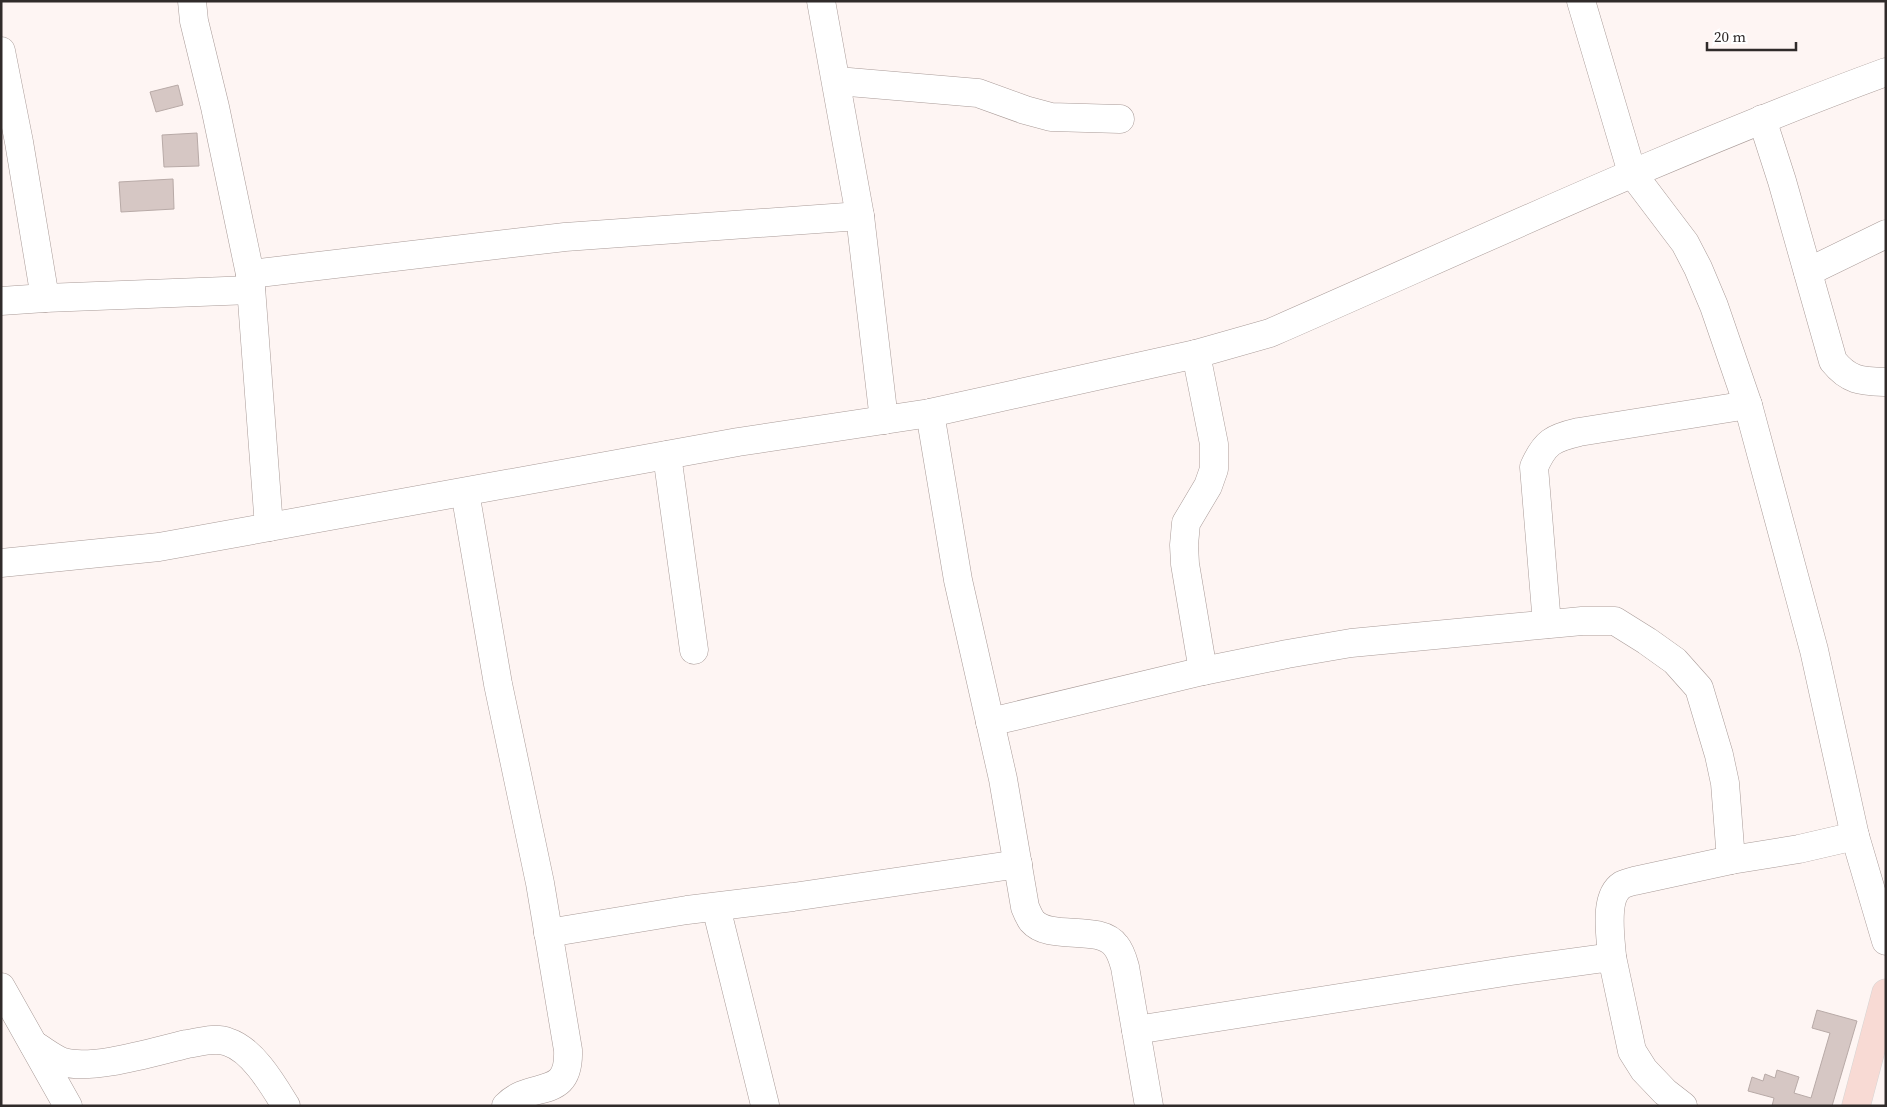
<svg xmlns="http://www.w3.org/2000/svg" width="1887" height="1107" font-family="'Source Serif 4',serif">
  <rect width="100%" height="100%" fill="#fef5f3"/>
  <!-- building -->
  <g fill="#d6c7c4" stroke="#b8aaa7">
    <path d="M 178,85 L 183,105 L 156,112 L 150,92 Z"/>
    <path d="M 197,133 L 199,166 L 164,167 L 162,135 Z"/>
    <path d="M 173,179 L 174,209 L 121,212 L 119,182 Z"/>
    <path d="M 1817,1010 L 1857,1021 L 1832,1106 L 1772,1106 L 1774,1098 L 1748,1091 L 1752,1077 L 1763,1081 L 1765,1074 L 1775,1078 L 1777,1070 L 1799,1077 L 1794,1093 L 1811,1098 L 1830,1033 L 1812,1028 Z"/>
  </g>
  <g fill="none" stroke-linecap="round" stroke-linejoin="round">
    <!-- minor casing -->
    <g stroke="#a99b98" stroke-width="29">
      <g id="minor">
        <path d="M 192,1 L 194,21 L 215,107 L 250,274 L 269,527"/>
        <path d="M 821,1 L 860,216 L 884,420"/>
        <path d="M 1581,1 L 1632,173 L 1685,243 L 1698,268 L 1714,306 L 1748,405 L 1814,650 L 1855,836 L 1886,941"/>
        <path d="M 1,51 L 19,142 L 45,298"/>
        <path d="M 837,81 L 978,93 L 1025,110 L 1051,117 L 1120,119"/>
        <path d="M 1762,119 L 1782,181 L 1833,361 C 1849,381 1861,381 1886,382"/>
        <path d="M 1808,272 L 1886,234"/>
        <path d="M 250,274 L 565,237 L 860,216"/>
        <path d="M 1,301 L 45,298 L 251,290"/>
        <path d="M 1196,354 L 1214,444 L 1214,469 L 1208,486 L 1186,523 L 1184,545 L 1185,564 L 1203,671"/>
        <path d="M 930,413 L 958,580 L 1003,779 L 1025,907 C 1027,912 1029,917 1032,921 C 1050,942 1099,923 1116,946 C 1121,952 1123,960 1125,967 L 1149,1106"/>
        <path d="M 667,455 L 694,650"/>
        <path d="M 465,492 L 498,684 L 540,883 L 568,1050 C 570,1102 532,1079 506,1106"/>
        <path d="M 1,563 L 159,547 L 738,442 L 930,413 L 1196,354 L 1270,333 C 1474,244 1676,149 1886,72"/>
        <path d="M 1547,624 L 1534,467 C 1545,442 1553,438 1579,432 L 1748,405"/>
        <path d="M 990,722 L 1203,671 L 1287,654 L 1351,643 L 1582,621 L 1615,621 L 1647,641 L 1675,661 L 1699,688 L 1719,755 L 1725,783 L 1731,860"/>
        <path d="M 716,907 L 765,1105"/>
        <path d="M 548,933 L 687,910 L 793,897 L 1018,864"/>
        <path d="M 1612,957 C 1611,938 1603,897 1622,885 C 1626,883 1630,882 1634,881 L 1731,860 L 1799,849 L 1855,836"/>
        <path d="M 1,987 L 68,1106"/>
        <path d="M 1136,1030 L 1511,971 L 1612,957 L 1632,1051 L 1644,1070 L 1665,1092 L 1683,1106"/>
        <path d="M 34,1045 C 43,1050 54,1059 63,1062 C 93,1071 156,1051 187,1044 C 200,1042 215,1037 228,1042 C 253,1050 273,1085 286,1106"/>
      </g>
    </g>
    <!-- major casing -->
    <g stroke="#d6d5d4" stroke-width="29">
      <path id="major" d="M 1856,1106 L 1886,993"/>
    </g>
    <!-- minor -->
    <use href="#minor" stroke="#fff" stroke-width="28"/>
    <!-- major -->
    <use href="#major" stroke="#f8dad4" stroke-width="28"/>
  </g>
  <!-- border -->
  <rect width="1887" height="1107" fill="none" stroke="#302b2a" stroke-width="5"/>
  <!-- scale -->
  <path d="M1707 42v8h89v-8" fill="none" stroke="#302b2a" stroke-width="2.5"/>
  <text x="1714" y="42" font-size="15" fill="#302b2a" stroke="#ffffff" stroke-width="4" paint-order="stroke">20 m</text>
</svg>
